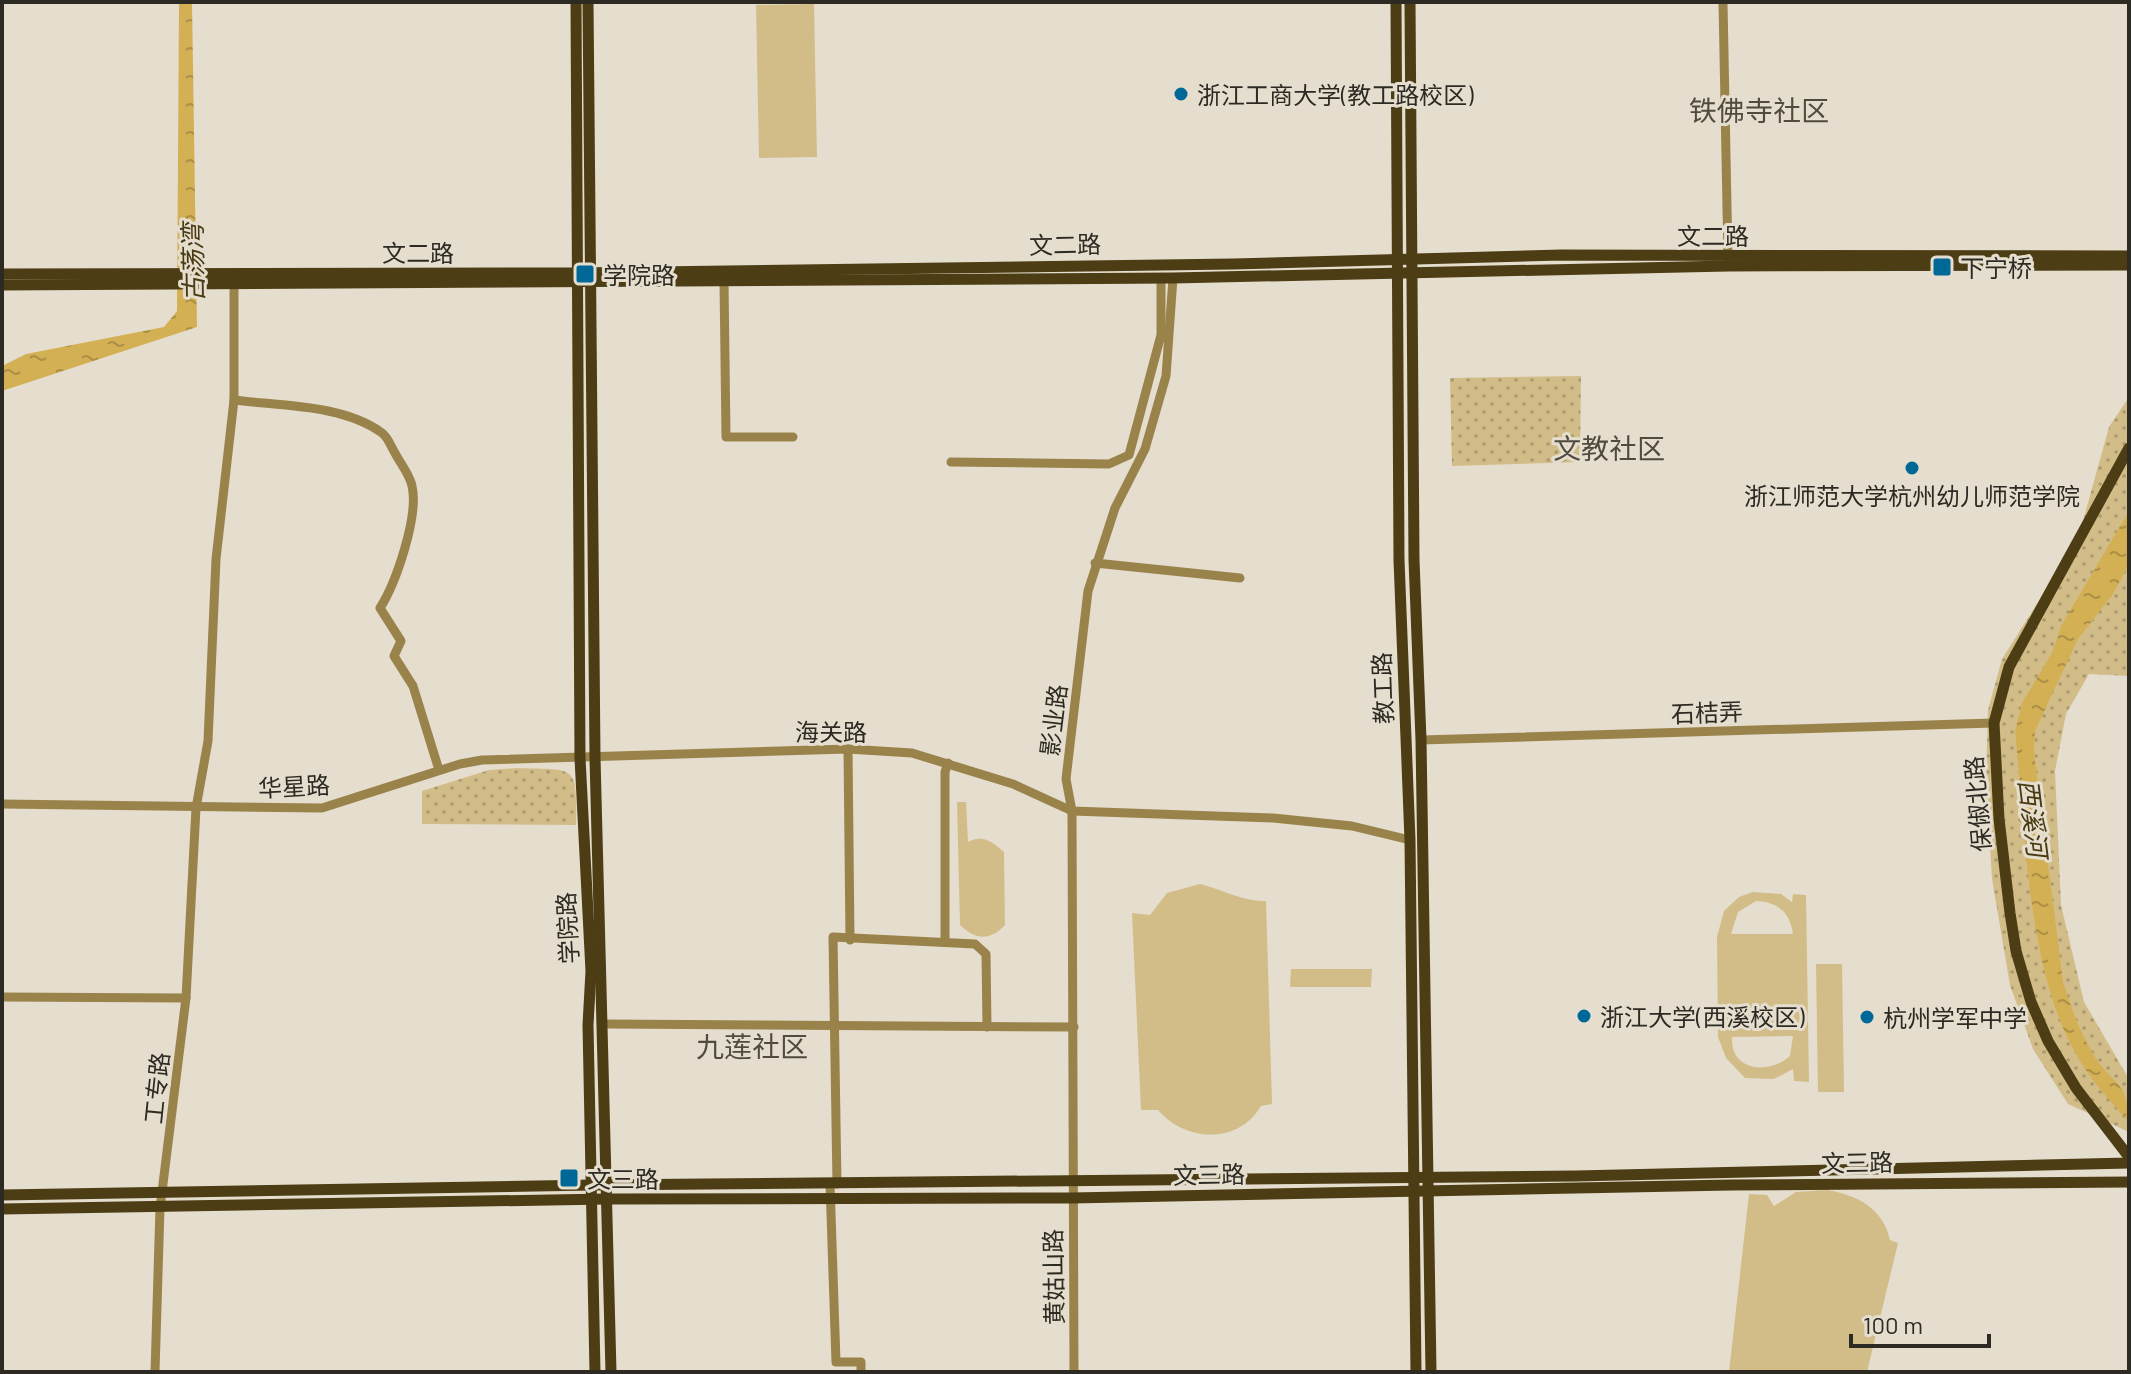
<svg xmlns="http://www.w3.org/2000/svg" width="2131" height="1374" font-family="Barlow,'Noto Sans SC',sans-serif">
  <defs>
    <pattern id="grass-dots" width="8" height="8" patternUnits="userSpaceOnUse" patternTransform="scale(2)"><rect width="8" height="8" fill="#d2bd89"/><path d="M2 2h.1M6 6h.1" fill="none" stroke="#ab9a70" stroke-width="1.8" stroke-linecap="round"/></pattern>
    <pattern id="water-ripples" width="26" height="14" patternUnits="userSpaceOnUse" patternTransform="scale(2)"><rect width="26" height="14" fill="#d4b054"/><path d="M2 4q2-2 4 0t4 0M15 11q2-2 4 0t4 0" fill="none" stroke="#ac8f45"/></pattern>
  </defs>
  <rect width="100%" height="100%" fill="#e5dece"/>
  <!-- grass -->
  <g fill="url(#grass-dots)">
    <path d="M 1581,376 L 1580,462 L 1452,466 L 1450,378 Z"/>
    <path d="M 2129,397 L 2129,676 L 2089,674 L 2066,714 L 2055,771 L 2061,905 L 2084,1002 L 2129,1079 L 2129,1132 L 2068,1104 L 2033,1049 L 2010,985 L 1992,879 L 1986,780 L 1988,710 L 2002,659 L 2078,539 L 2109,427 Z"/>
    <path d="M 517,768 C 577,770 577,764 576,825 L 422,824 L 422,791 L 489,770 Z"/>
  </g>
  <!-- pitch -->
  <g fill="#d2bd89" fill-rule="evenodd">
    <path d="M 814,4 L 817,157 L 759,158 L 756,5 Z"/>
    <path d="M 957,802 L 966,802 L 968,842 C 982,834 993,842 1004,852 L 1005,925 C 990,941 976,940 960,925 Z"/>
    <path d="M 1200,884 C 1224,890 1241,901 1266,901 L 1272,1104 L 1261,1106 C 1238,1145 1185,1142 1158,1110 L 1141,1110 L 1132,913 L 1150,915 L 1167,893 Z"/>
    <path d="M 1753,892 L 1781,894 L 1792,902 L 1793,894 L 1806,895 L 1809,1082 L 1794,1081 L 1793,1069 L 1774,1079 L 1745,1078 L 1726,1058 L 1718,1037 L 1717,937 L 1724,911 L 1739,897 ZM 1756,901 C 1778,902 1790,912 1793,934 L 1731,934 L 1738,912 ZM 1793,1036 L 1790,1056 C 1769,1075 1730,1071 1732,1037 Z"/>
    <path d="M 1816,964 L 1842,964 L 1844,1092 L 1818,1092 Z"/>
    <path d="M 1291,969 L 1372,969 L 1371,987 L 1290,987 Z"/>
    <path d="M 1827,1190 C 1857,1195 1883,1208 1890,1240 L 1898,1243 L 1867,1372 L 1729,1372 L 1749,1194 L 1767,1195 L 1774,1206 L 1796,1192 Z"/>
  </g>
  <!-- water -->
  <g fill="url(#water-ripples)">
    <path d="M 179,2 L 192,2 L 197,327 L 2,391 L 2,366 L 26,354 L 164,327 L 177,311 Z"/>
    <path d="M 2129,511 L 2129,564 L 2113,594 L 2078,639 L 2035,731 L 2034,752 L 2063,982 C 2071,1006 2079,1030 2092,1052 C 2110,1084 2129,1080 2129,1122 C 2109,1100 2087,1076 2073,1049 C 2027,963 2025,828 2015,731 L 2022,703 L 2052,653 L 2061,626 Z"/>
  </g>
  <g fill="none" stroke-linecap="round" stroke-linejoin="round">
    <!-- minor -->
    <g stroke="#9a834b" stroke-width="9">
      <path d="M 1723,2 L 1728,259"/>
      <path d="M 724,281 L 726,437 L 793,437"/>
      <path d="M 234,400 C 279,406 343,404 382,433 C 388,437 391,447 395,453 C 400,463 410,475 412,486 C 419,516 396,583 380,608 L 401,641 L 394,656 L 413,686 L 439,770"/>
      <path d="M 951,462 L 1109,464 L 1129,455 L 1161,335 L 1161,278"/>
      <path d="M 1095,563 L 1240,578"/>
      <path d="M 1421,740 L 1994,723"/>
      <path d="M 848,749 L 850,940"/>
      <path d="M 2,804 L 322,808 L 460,764 L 482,760 L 848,749 L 912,753 L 1013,784 L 1072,811 L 1273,818 L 1352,826 L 1410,840"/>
      <path d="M 945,942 L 945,772 L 948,763"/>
      <path d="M 2,997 L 186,998"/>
      <path d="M 605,1024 L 1074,1027"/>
      <path d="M 830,1184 L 836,1362 L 861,1362 L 861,1372"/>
      <path d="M 837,1184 L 833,937 L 975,944 L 986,954 L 987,1027"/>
      <path d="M 155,1372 L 160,1208 L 186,998 L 196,808 L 208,741 L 216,559 L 234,400 L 234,283"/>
      <path d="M 1074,1372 L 1072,811 L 1066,779 L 1088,591 L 1115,508 L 1145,449 L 1166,376 L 1173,278"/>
    </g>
    <!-- major -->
    <g stroke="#4c3d14" stroke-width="11">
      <path d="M 576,2 L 580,758 L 591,971 L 588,1025 L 595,1372"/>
      <path d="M 588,2 L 595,758 L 611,1372"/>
      <path d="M 1396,2 L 1399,560 L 1410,840 L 1416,1372"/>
      <path d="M 1410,2 L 1414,560 L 1421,740 L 1431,1372"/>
      <path d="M 2,274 L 577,273 L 1233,264 L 1561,255 L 2129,256"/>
      <path d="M 2,285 L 1173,278 L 1728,266 L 2129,265"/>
      <path d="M 2129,448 L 2009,667 L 1994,723 L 1999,819 L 2010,913 L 2016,951 L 2031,1002 L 2048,1041 L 2076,1088 L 2129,1157"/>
      <path d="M 2,1195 L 593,1185 L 1576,1176 L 2129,1163"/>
      <path d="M 2,1209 L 607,1199 L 1072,1198 L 1731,1185 L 2129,1182"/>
    </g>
  </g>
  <!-- markers -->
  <g fill="#006896" stroke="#e5dece" stroke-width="3">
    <circle cx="1181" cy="94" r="8"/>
    <rect x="1932" y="257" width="20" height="20" rx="4"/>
    <rect x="575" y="264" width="20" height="20" rx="4"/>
    <circle cx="1912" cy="468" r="8"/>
    <circle cx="1584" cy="1016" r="8"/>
    <circle cx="1867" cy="1017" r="8"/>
    <rect x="559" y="1168" width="20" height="20" rx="4"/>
  </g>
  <g text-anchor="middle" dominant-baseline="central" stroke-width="6" stroke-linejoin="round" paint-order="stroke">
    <!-- poi labels -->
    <g font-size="24" fill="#2c2a23" stroke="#e5dece" text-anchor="start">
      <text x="1197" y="94">浙江工商大学(教工路校区)</text>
      <text x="1960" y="267">下宁桥</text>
      <text x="603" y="274">学院路</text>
      <text x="1912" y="495" text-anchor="middle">浙江师范大学杭州幼儿师范学院</text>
      <text x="1600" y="1016">浙江大学(西溪校区)</text>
      <text x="1883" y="1017">杭州学军中学</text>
      <text x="587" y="1178">文三路</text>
    </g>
    <!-- street labels -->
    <g font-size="24" fill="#2c2a23" stroke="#e5dece">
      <text x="1713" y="235">文二路</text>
      <text transform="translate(1065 244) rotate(-1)">文二路</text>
      <text x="418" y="252">文二路</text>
      <text transform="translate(1382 688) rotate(-92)">教工路</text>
      <text transform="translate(1707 712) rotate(-2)">石桔弄</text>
      <text transform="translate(1053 720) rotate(-83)">影业路</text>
      <text x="831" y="731">海关路</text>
      <text transform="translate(294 786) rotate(-3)">华星路</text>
      <text transform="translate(1977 804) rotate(-95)">保俶北路</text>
      <text transform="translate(567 928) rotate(-93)">学院路</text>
      <text transform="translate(156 1088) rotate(-84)">工专路</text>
      <text transform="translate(1857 1162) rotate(-1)">文三路</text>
      <text transform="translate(1209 1174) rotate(-1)">文三路</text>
      <text transform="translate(1053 1277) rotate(-91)">黄姑山路</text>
    </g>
    <!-- water labels -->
    <g font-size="26" font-style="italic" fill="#493a13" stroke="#e5dece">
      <text transform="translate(192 263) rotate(-91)">古荡湾</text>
      <text transform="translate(2034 818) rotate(83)">西溪河</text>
    </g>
    <!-- quarter labels -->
    <g font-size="28" fill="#514b3e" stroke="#e5dece">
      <text x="1759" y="110">铁佛寺社区</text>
      <text x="1609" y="448">文教社区</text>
      <text x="752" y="1046">九莲社区</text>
    </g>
  </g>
  <!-- border -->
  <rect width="2131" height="1374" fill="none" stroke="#2c2a23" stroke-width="8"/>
  <!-- scale -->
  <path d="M1851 1334v12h138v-12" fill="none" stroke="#2c2a23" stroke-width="4"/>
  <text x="1863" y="1334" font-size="24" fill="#2c2a23" stroke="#e5dece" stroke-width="6" paint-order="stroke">100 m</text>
</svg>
